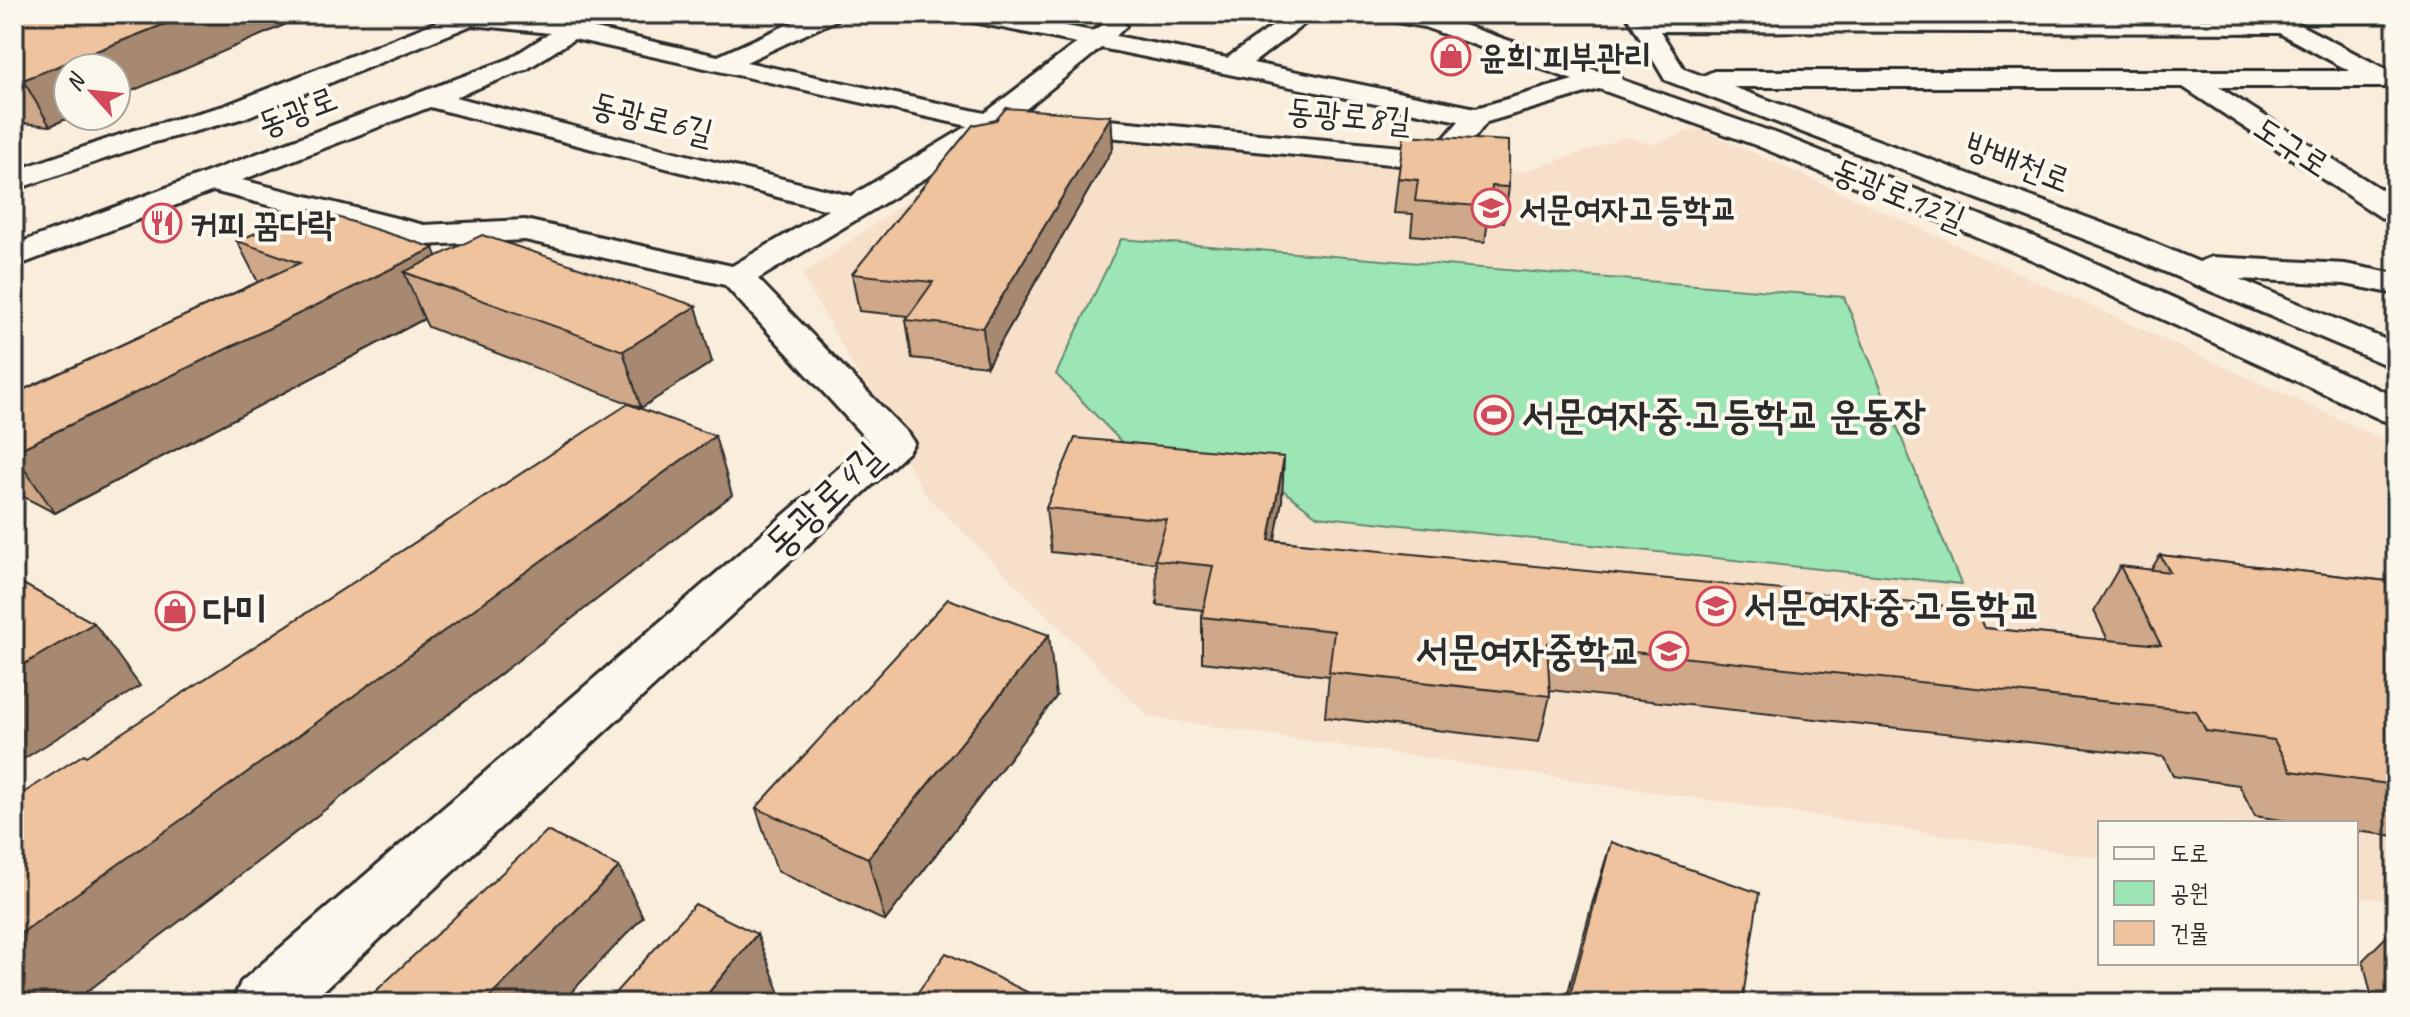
<svg xmlns="http://www.w3.org/2000/svg" width="2410" height="1017" font-family="Caveat,'Poor Story',sans-serif">
  <rect width="100%" height="100%" fill="#f9eddc"/>
  <filter id="ink" filterUnits="userSpaceOnUse"><feTurbulence type="fractalNoise" baseFrequency=".0125" numOctaves="2"/><feDisplacementMap in="SourceGraphic" scale="16" xChannelSelector="R" yChannelSelector="G"/><feConvolveMatrix kernelMatrix="1 2 1 2 8 2 1 2 1" color-interpolation-filters="sRGB"/></filter>
  <g filter="url(#ink)">
    <!-- built -->
    <path fill="#f6e0c9" d="M 1012,128 L 1522,172 L 1628,137 L 1651,145 L 1699,128 L 2396,445 L 2396,902 L 2356,896 L 2356,823 L 2100,823 L 2100,858 L 1149,717 L 925,494 L 802,275 Z"/>
    <!-- green -->
    <g fill="#9ce6b5" stroke="#648870" stroke-width="2">
      <path d="M 2270,14 L 2396,14 L 2396,24 L 2289,24 Z"/>
      <path d="M 1121,239 L 1844,297 L 1961,584 L 1317,516 L 1268,479 L 1136,457 L 1056,374 Z"/>
    </g>
    <g fill="none" stroke-linecap="round" stroke-linejoin="round">
      <!-- minor casing -->
      <g stroke="#2b2b2b" stroke-width="6">
        <g id="minor">
          <path d="M 431,14 L 505,14 L 570,20 L 581,14 L 609,14 L 591,28 L 718,56 L 811,14 L 842,14 L 838,19 L 746,62 L 985,113 L 1077,43 L 968,21 L 960,19 L 956,14 L 1004,14 L 1092,31 L 1114,19 L 1122,21 L 1126,26 L 1116,36 L 1227,58 L 1290,14 L 1317,14 L 1253,63 L 1476,108 L 1573,80 L 1424,27 L 1381,19 L 1377,14 L 1437,16 L 1601,72 L 1619,72 L 1622,80 L 1778,134 L 2057,246 L 2396,397 L 2396,424 L 2382,420 L 2033,260 L 1758,146 L 1599,89 L 1487,122 L 1452,166 L 1442,169 L 1003,127 L 980,145 L 758,279 L 908,434 L 914,443 L 908,452 L 310,1003 L 232,1003 L 241,982 L 869,442 L 725,285 L 525,240 L 424,245 L 213,191 L 14,267 L 14,245 L 509,59 L 550,33 L 472,25 L 244,118 L 151,143 L 14,190 L 14,171 L 131,131 L 224,106 L 439,21 L 434,20 ZM 574,39 L 968,126 L 851,196 L 455,97 L 527,69 ZM 1101,48 L 1459,121 L 1434,150 L 1022,112 ZM 430,107 L 828,210 L 732,266 L 525,220 L 424,225 L 242,180 Z"/>
          <path d="M 1626,14 L 1650,14 L 1652,17 L 2252,19 L 2249,14 L 2279,14 L 2393,73 L 2396,81 L 2384,87 L 2219,87 L 2396,199 L 2396,223 L 2385,220 L 2183,87 L 1733,87 L 2137,236 L 2199,262 L 2212,257 L 2345,264 L 2396,274 L 2396,294 L 2345,284 L 2239,279 L 2396,344 L 2396,369 L 2113,250 L 1665,80 ZM 1660,31 L 2279,33 L 2350,71 L 1714,71 L 1703,76 L 1684,69 Z"/>
        </g>
      </g>
      <!-- minor -->
      <use href="#minor" fill="#fbf7ec" fill-rule="evenodd"/>
    </g>
    <!-- wall -->
    <g fill="#cea888" stroke="#2b2b2b" stroke-width="2">
      <path d="M 14,14 L 279,14 L 284,25 L 50,126 L 14,122 Z"/>
      <path d="M 1111,116 L 1113,148 L 987,366 L 912,358 L 906,320 L 909,316 L 859,311 L 852,274 Z"/>
      <path d="M 1398,178 L 1509,187 L 1504,222 L 1488,220 L 1485,242 L 1411,235 L 1413,214 L 1394,213 Z"/>
      <path d="M 237,241 L 437,256 L 712,362 L 641,408 L 428,327 L 424,319 L 55,513 L 14,492 L 14,394 L 258,282 Z"/>
      <path d="M 1282,500 L 1274,540 L 1984,628 L 2108,640 L 2094,611 L 2120,566 L 2151,570 L 2160,555 L 2396,582 L 2396,836 L 2356,831 L 2356,823 L 2302,823 L 2255,816 L 2239,785 L 2173,776 L 2164,757 L 1550,690 L 1550,696 L 1539,742 L 1325,717 L 1329,676 L 1202,662 L 1202,617 L 1203,610 L 1157,605 L 1156,563 L 1051,552 L 1046,508 Z"/>
      <path d="M 1056,697 L 885,921 L 777,871 L 756,808 Z"/>
      <path d="M 1611,842 L 1742,1003 L 1565,1003 L 1593,901 Z"/>
      <path d="M 2396,927 L 2396,1003 L 2373,1003 L 2363,960 Z"/>
    </g>
    <!-- shaded-wall -->
    <g fill="#a7886f" stroke="#2b2b2b" stroke-width="2">
      <path d="M 190,14 L 279,14 L 284,25 L 116,98 L 116,68 L 68,68 L 68,116 L 73,116 L 50,126 L 23,80 Z"/>
      <path d="M 1111,116 L 1113,148 L 987,366 L 983,328 Z"/>
      <path d="M 434,248 L 450,289 L 404,272 L 424,319 L 55,513 L 14,454 L 14,452 Z"/>
      <path d="M 696,306 L 712,362 L 641,408 L 623,351 Z"/>
      <path d="M 715,436 L 732,495 L 230,883 L 72,1003 L 14,1003 L 14,938 Z"/>
      <path d="M 1284,457 L 1282,500 L 1267,584 L 1269,540 Z"/>
      <path d="M 94,623 L 140,686 L 14,765 L 14,670 Z"/>
      <path d="M 1049,635 L 1056,697 L 885,921 L 868,858 Z"/>
      <path d="M 619,867 L 643,917 L 561,1003 L 484,1003 Z"/>
      <path d="M 757,934 L 781,996 L 775,1003 L 700,1003 Z"/>
    </g>
    <!-- building -->
    <g fill="#efc39e" stroke="#2b2b2b" stroke-width="2">
      <path d="M 14,14 L 190,14 L 23,80 L 14,78 Z"/>
      <path d="M 1006,108 L 1111,116 L 983,328 L 906,320 L 933,282 L 852,274 L 973,125 L 996,120 Z"/>
      <path d="M 1404,135 L 1509,141 L 1509,187 L 1492,186 L 1490,207 L 1415,201 L 1418,180 L 1398,178 Z"/>
      <path d="M 312,209 L 434,248 L 14,452 L 14,394 L 300,263 L 237,241 Z"/>
      <path d="M 482,235 L 696,306 L 623,351 L 404,272 Z"/>
      <path d="M 628,404 L 715,436 L 181,820 L 14,938 L 14,799 L 84,754 L 86,756 Z"/>
      <path d="M 1075,438 L 1284,457 L 1269,540 L 1975,609 L 1984,628 L 2161,645 L 2120,566 L 2170,572 L 2160,555 L 2396,582 L 2396,785 L 2291,771 L 2274,740 L 2206,731 L 2196,711 L 1547,643 L 1550,696 L 1329,672 L 1334,631 L 1202,617 L 1213,566 L 1155,560 L 1167,520 L 1046,508 Z"/>
      <path d="M 14,579 L 94,623 L 14,670 Z"/>
      <path d="M 948,599 L 1049,635 L 868,858 L 756,808 Z"/>
      <path d="M 547,831 L 619,867 L 484,1003 L 363,1003 Z"/>
      <path d="M 1611,842 L 1759,893 L 1742,1003 L 1568,1003 Z"/>
      <path d="M 695,904 L 757,934 L 700,1003 L 606,1003 Z"/>
      <path d="M 946,953 L 1050,1003 L 910,1003 Z"/>
    </g>
  </g>
  <!-- icons -->
  <defs>
    <g id="shop-ring" transform="scale(2)"><circle r="9.5" fill="#fbf7ec" stroke="#d1495b" stroke-width="1.5"/><path d="M-5-2.5h2.3a2.7 3.5 0 0 1 5.4 0H5L5.5 6h-11ZM-1.5-2.5h3a1.5 2.3 0 0 0-3 0Z" fill="#d1495b"/></g>
    <g id="school-ring" transform="scale(2)"><circle r="9.5" fill="#fbf7ec" stroke="#d1495b" stroke-width="1.5"/><path d="M0-5L7-2L0 1L-7-2ZM-4 1L0 2.5L4 1V4Q0 6-4 4Z" fill="#d1495b"/></g>
    <g id="restaurant-ring" transform="scale(2)"><circle r="9.5" fill="#fbf7ec" stroke="#d1495b" stroke-width="1.5"/><path d="M-5-6h1v4h1v-4h1v4h1v-4h1v5L-1.5 .5V6h-2V.5L-5-1ZM5-6V6H3V1.5H1.5Q1.5-4 5-6Z" fill="#d1495b"/></g>
    <g id="stadium-ring" transform="scale(2)"><circle r="9.5" fill="#fbf7ec" stroke="#d1495b" stroke-width="1.5"/><path d="M0-5a6.5 5 0 1 0 0 10a6.5 5 0 1 0 0-10ZM-3.5-1.8h7v3.6h-7Z" fill="#d1495b"/></g>
  </defs>
  <g fill-rule="evenodd">
    <use href="#shop-ring" x="1451" y="56"/>
    <use href="#school-ring" x="1491" y="208"/>
    <use href="#restaurant-ring" x="162" y="223"/>
    <use href="#stadium-ring" x="1494" y="415"/>
    <use href="#school-ring" x="1716" y="606"/>
    <use href="#shop-ring" x="175" y="611"/>
    <use href="#school-ring" x="1669" y="651"/>
  </g>
  <g text-anchor="middle" dominant-baseline="central" stroke-width="8" stroke-linejoin="round" paint-order="stroke">
    <!-- far-poi labels -->
    <g font-size="34" font-weight="bold" fill="#2b2b2b" stroke="#fbf7ec" text-anchor="start">
      <text x="1479" y="56">윤희 피부관리</text>
      <text x="1519" y="208">서문여자고등학교</text>
      <text x="190" y="223">커피 꿈다락</text>
    </g>
    <!-- far-street labels -->
    <g font-size="34" fill="#2b2b2b" stroke="#fbf7ec">
      <text transform="translate(297 111) rotate(-21)">동광로</text>
      <text transform="translate(1349 115) rotate(5)">동광로8길</text>
      <text transform="translate(652 118) rotate(14)">동광로6길</text>
      <text transform="translate(2292 146) rotate(33)">도구로</text>
      <text transform="translate(2018 162) rotate(21)">방배천로</text>
      <text transform="translate(1899 194) rotate(22)">동광로12길</text>
    </g>
    <!-- poi labels -->
    <g font-size="40" font-weight="bold" fill="#2b2b2b" stroke="#fbf7ec" text-anchor="start">
      <text x="1522" y="415">서문여자중.고등학교 운동장</text>
      <text x="1744" y="606">서문여자중·고등학교</text>
      <text x="203" y="611">다미</text>
      <text x="1641" y="651" text-anchor="end">서문여자중학교</text>
    </g>
    <!-- street labels -->
    <g font-size="40" fill="#2b2b2b" stroke="#fbf7ec">
      <text transform="translate(824 500) rotate(-44)">동광로4길</text>
    </g>
  </g>
  <!-- margin -->
  <rect width="2410" height="1017" fill="none" stroke="#fbf7ec" stroke-width="48"/>
  <rect x="24" y="24" width="2362" height="969" fill="none" stroke="#2b2b2b" stroke-width="3" filter="url(#ink)"/>
  <!-- legend -->
  <rect x="2098" y="821" width="260" height="144" fill="#fbf7ec" stroke="#a8a59f" stroke-width="2"/>
  <rect x="2114" y="847" width="40" height="12" fill="#fbf7ec" stroke="#a8a59f" stroke-width="2"/>
  <text x="2170" y="861" font-size="24" fill="#2b2b2b">도로</text>
  <rect x="2114" y="881" width="40" height="24" fill="#9ce6b5" stroke="#a8a59f" stroke-width="2"/>
  <text x="2170" y="901" font-size="24" fill="#2b2b2b">공원</text>
  <rect x="2114" y="921" width="40" height="24" fill="#efc39e" stroke="#a8a59f" stroke-width="2"/>
  <text x="2170" y="941" font-size="24" fill="#2b2b2b">건물</text>
  <!-- north arrow -->
  <g transform="translate(92 92) rotate(297)"><circle r="38" fill="#fbf7ec" stroke="#a8a59f" stroke-width="2"/>
  <path d="M0-6L14 30L0 20L-14 30Z" fill="#d1495b"/>
  <text y="-12" font-size="22" font-weight="bold" text-anchor="middle" fill="#2b2b2b">N</text>
  </g>
</svg>
